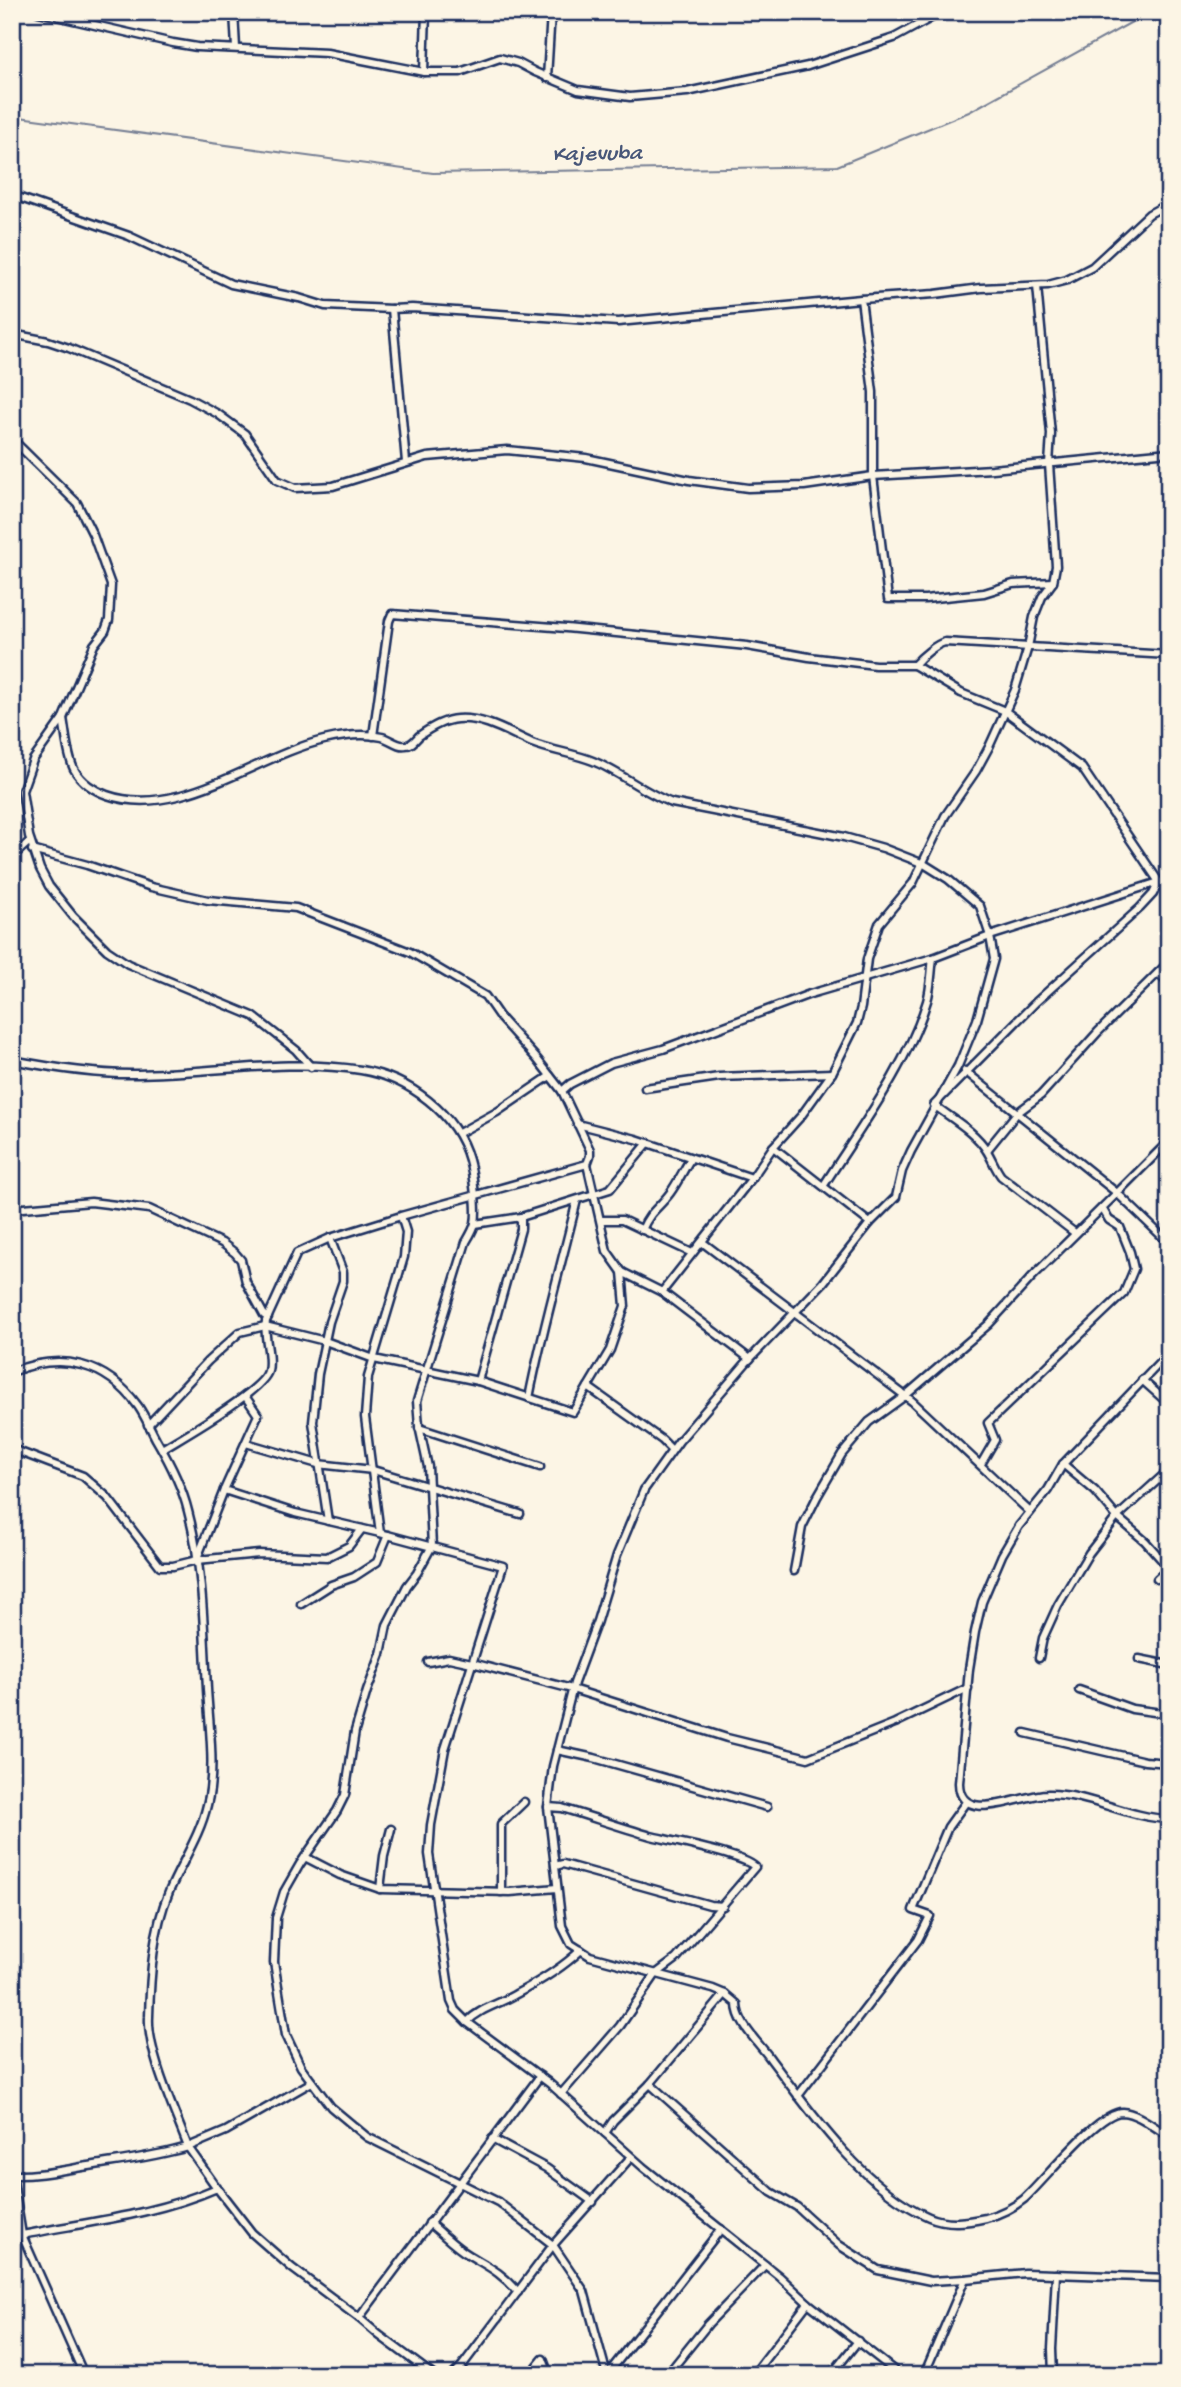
<svg xmlns="http://www.w3.org/2000/svg" width="1181" height="2387" font-family="'Gochi Hand',sans-serif">
  <rect width="100%" height="100%" fill="#fcf5e5"/>
  <filter id="ink" filterUnits="userSpaceOnUse"><feTurbulence type="fractalNoise" baseFrequency=".0143" numOctaves="2"/><feDisplacementMap in="SourceGraphic" scale="14" xChannelSelector="R" yChannelSelector="G"/><feConvolveMatrix kernelMatrix="1 2 1 2 8 2 1 2 1" color-interpolation-filters="sRGB"/></filter>
  <g filter="url(#ink)">
    <g fill="none" stroke-linecap="round" stroke-linejoin="round">
      <!-- stream -->
      <path stroke="#767f94" stroke-width="2" d="M 12,116 L 433,173 L 837,166 L 969,112 L 1150,12"/>
      <!-- minor casing -->
      <g stroke="#1b2f5e" stroke-width="11">
        <g id="minor">
          <path d="M 38,12 L 173,43 L 197,47 L 327,53 L 424,72 L 460,72 L 500,58 L 518,63 L 535,72 L 578,90 L 630,97 L 687,92 L 808,66 L 894,38 L 942,12"/>
          <path d="M 234,12 L 236,48"/>
          <path d="M 424,72 L 426,12"/>
          <path d="M 547,78 L 551,12"/>
          <path d="M 12,195 L 129,236 L 231,284 L 299,298 L 325,306 L 392,309"/>
          <path d="M 12,334 L 48,341 L 69,348 L 190,399 L 218,414 L 245,434 L 277,480 L 295,488 L 333,486 L 427,457 L 507,450 L 586,458 L 689,480 L 748,488 L 804,486 L 873,476 L 992,469 L 1169,452"/>
          <path d="M 12,439 L 77,503 L 93,535 L 111,585 L 109,620 L 105,631 L 94,645 L 63,718 L 33,760 L 22,791 L 29,836 L 40,869 L 49,886 L 73,916 L 107,950 L 128,964 L 253,1016 L 296,1050 L 311,1067"/>
          <path d="M 406,462 L 392,309 L 412,308 L 618,322 L 861,299"/>
          <path d="M 1053,582 L 1013,584 L 984,593 L 925,599 L 888,599 L 873,476 L 873,392 L 861,299 L 935,294 L 981,288 L 1048,285 L 1067,280 L 1092,267 L 1149,214 L 1169,203"/>
          <path d="M 914,665 C 921,657 936,644 945,642 L 1169,655"/>
          <path d="M 63,718 C 66,734 67,755 74,769 C 81,782 95,791 107,795 C 178,820 256,756 324,740 C 341,736 364,733 382,737 C 390,739 398,747 406,745 C 412,745 415,740 419,736 C 430,728 443,720 457,719 C 485,717 507,732 532,743 C 552,751 573,753 593,761 C 620,772 643,792 672,803 L 844,837 L 883,848 L 924,864 L 948,879 L 980,906 L 990,936 L 994,959 L 977,1020 L 958,1066 L 911,1151 L 902,1171 L 896,1197 L 870,1223 L 823,1283 L 746,1363 L 679,1441 L 644,1490 L 617,1555 L 597,1621 L 574,1683 L 553,1766 L 548,1807 L 562,1926 L 571,1944 L 590,1956 L 713,1989 L 725,1994 L 737,2004 C 737,2023 758,2042 769,2057 C 809,2111 865,2190 929,2217 C 948,2225 967,2222 986,2218 C 1000,2214 1013,2208 1024,2199 C 1044,2181 1098,2112 1122,2112 C 1138,2113 1155,2128 1169,2136"/>
          <path d="M 373,736 L 389,621 L 392,614 L 566,628 L 747,646 L 809,657 L 875,665 L 914,665 L 961,693 L 1005,711 L 1082,768 L 1159,882 L 1153,894 L 1140,908 L 1036,1002 L 934,1105 C 951,1118 976,1132 987,1151 C 992,1159 995,1168 1001,1176 L 1075,1233"/>
          <path d="M 32,850 L 87,865 L 151,887 L 208,900 L 296,908 L 410,952 L 485,996 L 501,1019 L 537,1059 L 562,1091"/>
          <path d="M 12,857 L 30,841"/>
          <path d="M 1158,973 L 1169,984"/>
          <path d="M 12,1060 C 53,1068 96,1075 138,1074 C 210,1073 290,1058 361,1070 C 409,1078 456,1113 469,1160 C 473,1174 478,1209 475,1223 C 474,1229 469,1237 466,1242 L 417,1401 L 419,1426 L 428,1467 L 432,1546 L 417,1573 L 407,1586 L 387,1625 L 381,1654 L 367,1691 L 355,1731 L 345,1795 L 337,1811 L 300,1864 L 284,1892 L 276,1918 L 274,1962 L 286,2035 L 301,2067 L 331,2107 L 367,2137 L 498,2202 L 553,2245 L 584,2291 L 607,2375"/>
          <path d="M 645,1088 L 719,1077 L 832,1073"/>
          <path d="M 577,1124 L 636,1139 L 752,1178"/>
          <path d="M 459,1133 L 497,1112 L 550,1076"/>
          <path d="M 1169,1141 L 1117,1193 L 1169,1243"/>
          <path d="M 773,1147 L 870,1223"/>
          <path d="M 987,1150 L 1017,1113 L 1041,1095 L 1098,1032 L 1169,962"/>
          <path d="M 587,1164 L 607,1251 L 622,1272"/>
          <path d="M 824,1185 C 859,1130 908,1064 927,1001 C 931,988 931,972 933,958"/>
          <path d="M 12,1209 L 91,1202 L 149,1209 L 222,1243 L 235,1253 L 241,1260 L 246,1282 L 264,1315 L 268,1317"/>
          <path d="M 401,1216 L 406,1232 L 404,1257 L 368,1377 L 365,1417 L 380,1533 L 503,1566 L 445,1749 L 431,1825 L 429,1854 L 451,2001 L 455,2010 L 467,2022 L 549,2083 L 643,2167 L 779,2276 L 808,2303 L 900,2375"/>
          <path d="M 601,1220 L 622,1220 L 692,1253"/>
          <path d="M 475,1224 L 521,1217 L 610,1189 L 648,1143"/>
          <path d="M 642,1230 C 650,1211 658,1209 670,1193 C 678,1182 684,1169 691,1158"/>
          <path d="M 702,1242 L 912,1401 L 1030,1512"/>
          <path d="M 662,1292 L 750,1359"/>
          <path d="M 1169,1353 L 1063,1464 L 1048,1490 L 1019,1526 L 1002,1555 L 982,1602 L 975,1632 L 969,1669 L 959,1783 C 960,1827 1023,1794 1047,1794 C 1089,1793 1126,1818 1169,1819"/>
          <path d="M 12,1372 C 61,1352 106,1362 138,1406 C 145,1416 150,1428 156,1439 C 169,1461 182,1486 188,1511 C 203,1568 204,1630 207,1689 C 209,1724 216,1771 207,1805 C 200,1836 181,1863 169,1892 C 153,1929 150,1976 149,2017 C 147,2052 175,2112 188,2147 L 226,2131 L 312,2082"/>
          <path d="M 1142,1380 L 1169,1404"/>
          <path d="M 478,1381 L 521,1229 L 521,1217"/>
          <path d="M 588,1387 L 662,1440 L 672,1450"/>
          <path d="M 529,1398 C 542,1331 561,1266 577,1200"/>
          <path d="M 148,1425 L 208,1361 L 240,1332 L 265,1326 L 325,1341 L 374,1359 L 478,1381 L 573,1412 L 610,1350 L 625,1306 L 622,1272 L 662,1292 L 752,1178 L 773,1147 L 801,1116 L 832,1073 L 857,1023 L 861,1007 L 867,959 L 879,924 L 913,883 L 945,816 L 976,771 L 989,747 L 1015,690 L 1028,647 L 1034,617 L 1042,597 L 1053,582 L 1056,566 L 1049,464 L 1051,434 L 1037,286"/>
          <path d="M 419,1428 L 540,1467"/>
          <path d="M 246,1443 L 318,1464 L 373,1470 L 520,1514"/>
          <path d="M 12,1449 L 83,1476 L 107,1497 L 160,1566 L 173,1566 L 197,1560 L 259,1554 L 327,1557 L 349,1546 L 362,1529"/>
          <path d="M 162,1449 C 183,1436 263,1391 268,1371 C 272,1355 263,1337 266,1321 L 297,1253 L 330,1238 L 401,1216 L 587,1164 L 590,1156 L 590,1150 L 562,1091 L 570,1084 L 611,1063 L 663,1049 L 810,994 L 933,958 L 990,936 L 1159,882 L 1169,885"/>
          <path d="M 981,1464 L 995,1440 L 988,1423 L 1124,1293 L 1134,1269 L 1130,1252 L 1120,1227 L 1109,1220 L 1102,1208"/>
          <path d="M 1063,1464 L 1095,1491 L 1117,1517 L 1145,1541 L 1169,1568 L 1157,1579"/>
          <path d="M 224,1490 L 258,1415 L 245,1396"/>
          <path d="M 328,1521 L 313,1422 L 318,1374 L 329,1322 L 343,1281 L 343,1272 L 330,1238"/>
          <path d="M 198,1556 L 224,1490 L 295,1513 L 380,1533"/>
          <path d="M 794,1571 L 802,1527 L 817,1497 L 842,1454 L 869,1422 L 905,1396 L 989,1324 L 1032,1277 L 1117,1193 L 965,1071"/>
          <path d="M 301,1604 L 331,1585 L 354,1577 L 377,1562 L 388,1535"/>
          <path d="M 1039,1658 L 1043,1638 L 1058,1605 L 1089,1553 L 1117,1517 L 1169,1470"/>
          <path d="M 1139,1659 L 1169,1665"/>
          <path d="M 428,1662 L 449,1658 L 472,1663 L 572,1689 L 727,1738 L 808,1758 L 895,1723 L 968,1688"/>
          <path d="M 1079,1690 L 1132,1709 L 1169,1714"/>
          <path d="M 1025,1733 L 1145,1761 L 1169,1763"/>
          <path d="M 557,1750 L 594,1758 L 767,1807"/>
          <path d="M 548,1807 L 562,1808 C 591,1817 621,1827 651,1836 C 672,1841 744,1855 755,1867 L 676,1959 L 656,1974 L 620,2026 L 561,2094"/>
          <path d="M 305,1857 L 340,1875 L 380,1889 L 510,1892 L 557,1888"/>
          <path d="M 555,1866 L 563,1864 L 710,1905 L 723,1906"/>
          <path d="M 380,1889 L 384,1856 L 391,1829"/>
          <path d="M 501,1892 L 501,1824 L 524,1802"/>
          <path d="M 467,2022 C 480,2008 500,2004 516,1994 C 539,1982 562,1968 581,1950"/>
          <path d="M 650,2084 L 771,2192 L 797,2207 L 839,2245 L 878,2270 L 931,2281 L 965,2279"/>
          <path d="M 798,2096 L 918,1940 L 930,1916 L 913,1910 L 948,1827 L 966,1802"/>
          <path d="M 605,2133 L 613,2121 L 650,2084 L 725,1994"/>
          <path d="M 492,2139 L 546,2168 L 593,2202"/>
          <path d="M 12,2174 L 22,2235 L 84,2375"/>
          <path d="M 12,2175 C 41,2176 67,2169 95,2165 C 126,2160 157,2156 188,2147 L 217,2188"/>
          <path d="M 429,2223 C 442,2233 455,2247 469,2255 C 489,2267 502,2273 518,2292"/>
          <path d="M 22,2235 C 87,2222 155,2215 217,2188 L 252,2233 L 292,2268 L 359,2318"/>
          <path d="M 433,2375 L 379,2335 L 359,2318 L 540,2076"/>
          <path d="M 453,2375 L 462,2366 L 553,2245 L 631,2157"/>
          <path d="M 530,2375 L 543,2359 L 549,2375"/>
          <path d="M 607,2375 L 721,2229"/>
          <path d="M 667,2375 L 708,2324 L 765,2265"/>
          <path d="M 753,2375 L 808,2303"/>
          <path d="M 831,2375 L 858,2341"/>
          <path d="M 924,2375 L 965,2279 L 1025,2273 L 1169,2278"/>
          <path d="M 1053,2375 L 1052,2349 L 1056,2274"/>
        </g>
      </g>
      <!-- minor -->
      <use href="#minor" stroke="#fcf5e5" stroke-width="6"/>
    </g>
  </g>
  <g text-anchor="middle" dominant-baseline="central" stroke-width="5" stroke-linejoin="round" paint-order="stroke">
    <!-- water labels -->
    <g font-size="23" font-style="italic" fill="#485779" stroke="#fcf5e5">
      <text transform="translate(597 155) rotate(-1)">Kajevuba</text>
    </g>
  </g>
  <!-- margin -->
  <rect width="1181" height="2387" fill="none" stroke="#fcf5e5" stroke-width="42"/>
  <rect x="21" y="21" width="1139" height="2345" fill="none" stroke="#1b2f5e" stroke-width="2.5" filter="url(#ink)"/>
</svg>
